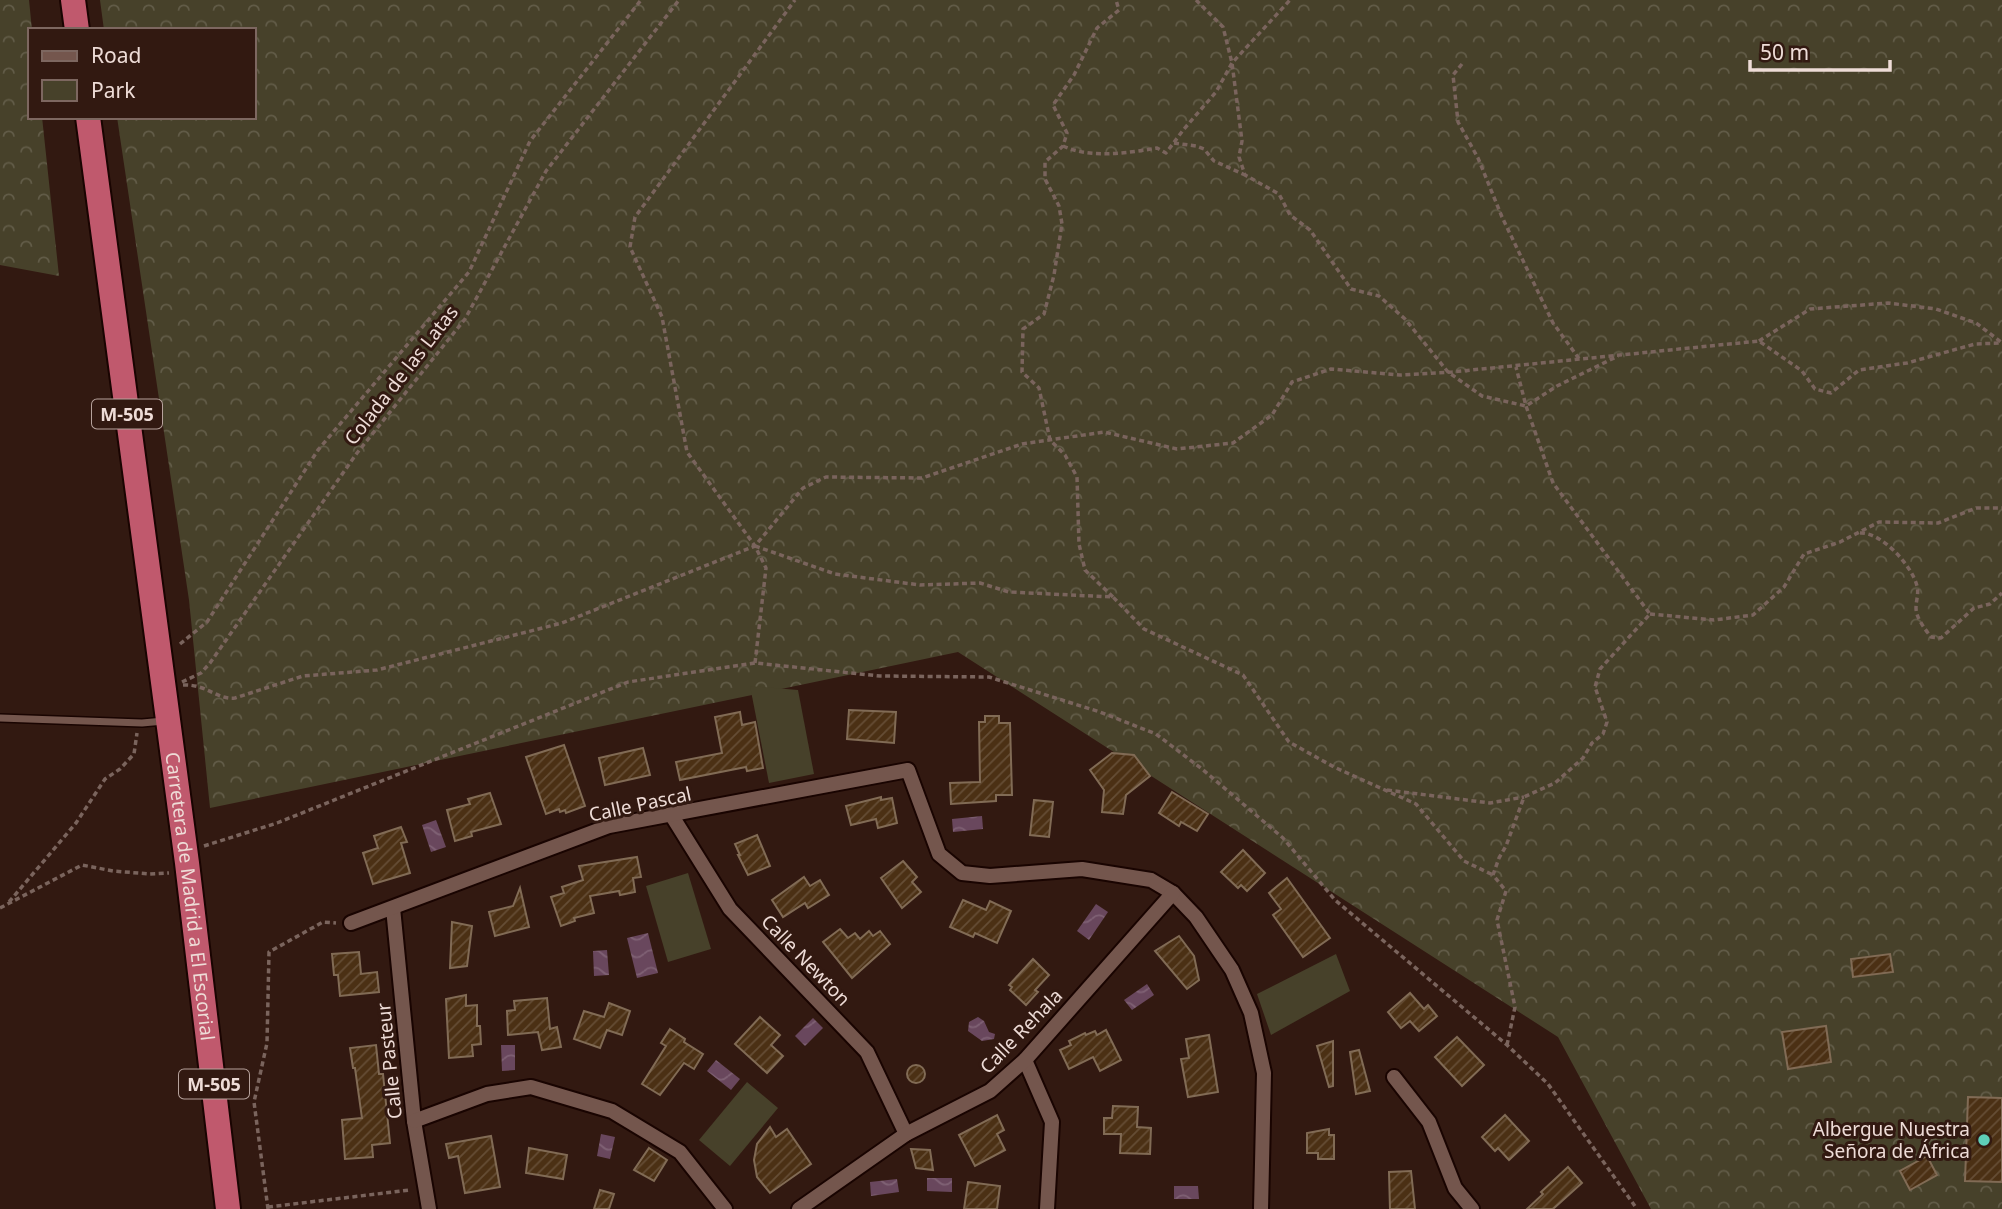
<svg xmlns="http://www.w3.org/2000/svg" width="2002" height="1209" font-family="'Noto Sans',sans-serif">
  <defs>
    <pattern id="forest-crowns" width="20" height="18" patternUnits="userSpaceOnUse" patternTransform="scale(1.75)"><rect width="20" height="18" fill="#47412a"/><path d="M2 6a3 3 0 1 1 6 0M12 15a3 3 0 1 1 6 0" fill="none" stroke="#625c48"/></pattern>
    <pattern id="water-waves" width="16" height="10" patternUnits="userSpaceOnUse" patternTransform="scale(1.75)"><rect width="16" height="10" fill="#69475d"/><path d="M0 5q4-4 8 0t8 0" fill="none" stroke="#7f6174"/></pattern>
    <pattern id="building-hatch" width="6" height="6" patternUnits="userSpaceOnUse" patternTransform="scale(1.75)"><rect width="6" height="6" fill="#4b3014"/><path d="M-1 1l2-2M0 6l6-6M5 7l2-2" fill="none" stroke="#654d35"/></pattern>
  </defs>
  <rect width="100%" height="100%" fill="#321911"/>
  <!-- forest -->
  <g fill="url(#forest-crowns)">
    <path d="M 0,0 L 29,0 L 32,30 L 30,30 L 30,117 L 42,117 L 59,276 L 0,265 Z"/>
    <path d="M 100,0 L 2002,0 L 2002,1209 L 1651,1209 L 1558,1037 L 958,652 L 210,808 L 189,600 L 117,117 L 254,117 L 254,30 L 104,30 Z"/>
  </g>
  <!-- park -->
  <g fill="#47412a">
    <path d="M 750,686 L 798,690 L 814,774 L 769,783 Z"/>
    <path d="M 688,873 L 711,949 L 668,962 L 646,886 Z"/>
    <path d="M 1336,954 L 1350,991 L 1271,1035 L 1257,994 Z"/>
    <path d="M 747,1082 L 778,1108 L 730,1166 L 699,1140 Z"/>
  </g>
  <!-- water -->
  <g fill="url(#water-waves)">
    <path d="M 982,816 L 983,829 L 953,832 L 952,819 Z"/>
    <path d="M 436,820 L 446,847 L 431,852 L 422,825 Z"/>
    <path d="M 1096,904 L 1108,912 L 1089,940 L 1077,931 Z"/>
    <path d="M 648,933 L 658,973 L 637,978 L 627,938 Z"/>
    <path d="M 607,950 L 609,975 L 594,976 L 593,951 Z"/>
    <path d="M 1147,984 L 1154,995 L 1132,1010 L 1124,1000 Z"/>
    <path d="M 978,1017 L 984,1021 L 989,1032 L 995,1034 L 994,1039 L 982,1041 L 968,1031 L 969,1022 Z"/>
    <path d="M 813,1018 L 823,1028 L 805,1046 L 795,1036 Z"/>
    <path d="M 501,1045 L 515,1045 L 515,1070 L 502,1071 Z"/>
    <path d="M 716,1060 L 740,1079 L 731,1090 L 707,1071 Z"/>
    <path d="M 601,1134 L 615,1137 L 610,1159 L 597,1156 Z"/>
    <path d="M 927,1178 L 952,1178 L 952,1192 L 927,1191 Z"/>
    <path d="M 897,1179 L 899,1192 L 871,1196 L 870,1182 Z"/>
    <path d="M 1174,1186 L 1198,1186 L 1199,1199 L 1174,1199 Z"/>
  </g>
  <!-- building -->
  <g fill="url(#building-hatch)" stroke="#816b55" stroke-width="2">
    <path d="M 849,710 L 896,712 L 894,743 L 847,739 Z"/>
    <path d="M 740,712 L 742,725 L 755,722 L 763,768 L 747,771 L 746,767 L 680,780 L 676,762 L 722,753 L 715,717 Z"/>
    <path d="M 985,716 L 999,716 L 999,723 L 1010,723 L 1012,795 L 996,795 L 996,801 L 951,804 L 950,783 L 980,782 L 979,722 L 985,722 Z"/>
    <path d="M 564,745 L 585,806 L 566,813 L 565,810 L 560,812 L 559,809 L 546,814 L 526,757 Z"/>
    <path d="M 643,748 L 650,775 L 605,785 L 599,758 Z"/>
    <path d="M 1112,753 L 1134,755 L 1150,776 L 1126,795 L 1123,814 L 1102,812 L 1104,790 L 1090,770 Z"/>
    <path d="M 1172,792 L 1208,814 L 1197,831 L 1181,822 L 1179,826 L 1159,813 Z"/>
    <path d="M 490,793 L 501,824 L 471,832 L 472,836 L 455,841 L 447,810 L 470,804 L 468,799 Z"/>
    <path d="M 881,797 L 881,800 L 892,798 L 897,823 L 878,828 L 876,819 L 851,825 L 846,806 Z"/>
    <path d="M 1034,800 L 1053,802 L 1049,837 L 1030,835 Z"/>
    <path d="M 401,827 L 407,842 L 401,843 L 410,873 L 373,884 L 363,853 L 378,848 L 374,836 Z"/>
    <path d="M 757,835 L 770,866 L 748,875 L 738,855 L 740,855 L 735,844 Z"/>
    <path d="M 1243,850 L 1265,873 L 1247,891 L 1241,885 L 1238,888 L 1221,872 Z"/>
    <path d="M 637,857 L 641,877 L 633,878 L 635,892 L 620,895 L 619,891 L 590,896 L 594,913 L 574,918 L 575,921 L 561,926 L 551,897 L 564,893 L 562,887 L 583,880 L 579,866 Z"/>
    <path d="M 903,861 L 917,877 L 912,882 L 921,892 L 902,908 L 881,878 Z"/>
    <path d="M 804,877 L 810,886 L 820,880 L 829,895 L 808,908 L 805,903 L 783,917 L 772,900 Z"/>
    <path d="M 1287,878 L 1330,938 L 1303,957 L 1273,915 L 1281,909 L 1269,893 Z"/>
    <path d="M 520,888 L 529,927 L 495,936 L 489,912 L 513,906 Z"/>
    <path d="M 963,900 L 986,910 L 990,901 L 1011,911 L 997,943 L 975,933 L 973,937 L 950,927 Z"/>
    <path d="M 452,922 L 472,926 L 467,966 L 450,968 Z"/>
    <path d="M 840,929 L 848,938 L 855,933 L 860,939 L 869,931 L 873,936 L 880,931 L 890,944 L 852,978 L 823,942 Z"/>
    <path d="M 1179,936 L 1194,956 L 1199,980 L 1187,989 L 1155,951 Z"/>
    <path d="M 359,952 L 361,974 L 377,972 L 379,992 L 340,996 L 338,975 L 334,975 L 332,954 Z"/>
    <path d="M 1890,954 L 1893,972 L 1853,977 L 1851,959 Z"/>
    <path d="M 1033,959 L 1049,975 L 1035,990 L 1038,992 L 1026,1005 L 1010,990 L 1012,987 L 1009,985 Z"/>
    <path d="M 1410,993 L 1424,1009 L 1428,1005 L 1437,1016 L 1419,1031 L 1410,1021 L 1401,1028 L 1388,1012 Z"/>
    <path d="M 466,995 L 466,1006 L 477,1005 L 477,1026 L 480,1026 L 481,1044 L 472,1045 L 473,1056 L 449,1058 L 446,999 Z"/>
    <path d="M 547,998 L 550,1029 L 557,1027 L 561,1047 L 542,1050 L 538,1032 L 508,1035 L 507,1011 L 515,1010 L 514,1001 Z"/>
    <path d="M 609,1003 L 630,1011 L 622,1035 L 607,1030 L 600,1048 L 574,1039 L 584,1011 L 604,1017 Z"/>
    <path d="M 760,1017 L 780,1035 L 771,1045 L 783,1056 L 767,1073 L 735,1044 Z"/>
    <path d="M 1826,1026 L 1831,1062 L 1788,1069 L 1782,1032 Z"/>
    <path d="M 670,1029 L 685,1039 L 684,1042 L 703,1054 L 694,1069 L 684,1063 L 660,1095 L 642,1084 L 666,1046 L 661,1043 Z"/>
    <path d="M 1106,1030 L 1121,1060 L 1100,1071 L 1093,1057 L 1069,1069 L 1060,1050 L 1071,1045 L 1069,1041 L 1085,1033 L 1086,1035 L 1095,1031 L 1097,1035 Z"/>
    <path d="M 1209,1035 L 1218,1092 L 1188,1097 L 1181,1059 L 1189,1058 L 1186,1039 Z"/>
    <path d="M 1457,1037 L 1484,1065 L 1462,1086 L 1435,1057 Z"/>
    <path d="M 1333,1041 L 1333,1086 L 1329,1087 L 1317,1046 Z"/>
    <path d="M 376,1045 L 379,1074 L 383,1074 L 390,1143 L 372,1145 L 373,1157 L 345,1159 L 342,1120 L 362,1118 L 355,1068 L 353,1068 L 350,1048 Z"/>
    <path d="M 1359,1050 L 1370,1091 L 1356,1094 L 1350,1052 Z"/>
    <circle cx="916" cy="1074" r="9"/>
    <path d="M 1968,1097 L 2002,1098 L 2002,1182 L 1965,1181 Z"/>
    <path d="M 1113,1106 L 1138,1107 L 1137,1127 L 1151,1128 L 1150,1154 L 1120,1153 L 1121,1134 L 1104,1134 L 1104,1118 L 1112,1118 Z"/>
    <path d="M 997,1115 L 1004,1130 L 997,1134 L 1005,1150 L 975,1166 L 959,1135 Z"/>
    <path d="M 1505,1115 L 1529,1141 L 1509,1160 L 1498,1148 L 1495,1151 L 1482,1137 Z"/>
    <path d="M 770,1127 L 776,1137 L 787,1129 L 811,1164 L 770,1193 L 757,1177 L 754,1160 L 757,1144 Z"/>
    <path d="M 1329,1129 L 1329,1135 L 1334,1135 L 1334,1159 L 1318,1159 L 1318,1153 L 1307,1153 L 1307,1133 Z"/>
    <path d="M 491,1136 L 500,1187 L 465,1193 L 458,1156 L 449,1158 L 446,1144 Z"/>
    <path d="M 529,1148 L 567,1155 L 563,1179 L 526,1173 Z"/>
    <path d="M 649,1148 L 667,1160 L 654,1181 L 634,1170 Z"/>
    <path d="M 911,1149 L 930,1150 L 933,1170 L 916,1168 Z"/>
    <path d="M 1927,1156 L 1937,1175 L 1910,1190 L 1900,1171 Z"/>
    <path d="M 1568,1167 L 1582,1183 L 1553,1209 L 1527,1209 L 1543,1194 L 1541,1192 Z"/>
    <path d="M 1411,1171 L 1415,1209 L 1390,1209 L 1389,1172 Z"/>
    <path d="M 968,1182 L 1000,1186 L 997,1209 L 964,1209 Z"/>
    <path d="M 600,1190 L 614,1194 L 609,1209 L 594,1209 Z"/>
  </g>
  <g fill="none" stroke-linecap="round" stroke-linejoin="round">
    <!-- service casing -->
    <g stroke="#190401" stroke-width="10">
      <path id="service" d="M 0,718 L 142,723 L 164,721"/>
    </g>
    <!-- minor casing -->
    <g stroke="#190401" stroke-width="18">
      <g id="minor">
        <path d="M 672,816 L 730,909 L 867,1052 L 906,1134"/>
        <path d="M 393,908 L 414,1121 L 429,1209"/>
        <path d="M 351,923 L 609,826 L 908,770 L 939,854 L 962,873 L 990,876 L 1082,869 L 1151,880 L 1173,893 L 1196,917 L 1232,970 L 1251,1013 L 1264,1073 L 1261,1209"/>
        <path d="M 1025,1060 L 1052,1122 L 1047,1209"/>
        <path d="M 1394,1077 L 1429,1122 L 1455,1188 L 1472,1209"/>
        <path d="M 414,1121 L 487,1094 L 531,1087 L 612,1111 L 680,1152 L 725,1209"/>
        <path d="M 799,1209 L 906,1134 L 990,1091 L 1025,1060 L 1173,893"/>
      </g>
    </g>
    <!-- trunk casing -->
    <g stroke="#190401" stroke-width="28">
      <g id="trunk">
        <path d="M 73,0 L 77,30"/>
        <path id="s1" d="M 88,117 L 187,863 L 228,1209"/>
      </g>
    </g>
    <!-- path -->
    <g stroke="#7a645d" stroke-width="3.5" stroke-dasharray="5 3.5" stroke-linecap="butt">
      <path d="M 1196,0 L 1223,27 L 1232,63 L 1242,141 L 1239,157 L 1245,175 L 1279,194 L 1290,215 L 1310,230 L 1351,289 L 1379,296 L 1405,319 L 1448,372 L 1482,396 L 1526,406 L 1557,386 L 1618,356"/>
      <path d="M 1462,64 L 1453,75 L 1458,122 L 1478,158 L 1502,217 L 1553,323 L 1580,360"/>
      <path d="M 1174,143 L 1196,146 L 1204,149 L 1214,161 L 1245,175"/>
      <path d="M 1063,146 C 1091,159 1127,153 1157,148 L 1166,153 L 1184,129 L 1216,92 L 1232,63 L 1290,0"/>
      <path d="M 1759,341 L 1810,309 L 1888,303 L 1936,309 L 1976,323 L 2001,342"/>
      <path d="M 1860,533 C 1882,532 1912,566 1917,586 C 1919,594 1916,600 1916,608 C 1916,618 1925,629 1931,637 L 1941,638 L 1974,608 L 1990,604 L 2002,593"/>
      <path d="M 755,546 L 835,574 L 920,585 L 980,583 L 1009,592 L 1113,597 L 1144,629 L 1243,675 L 1289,742 L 1334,767 L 1416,804 L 1464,861 L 1493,875"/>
      <path d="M 1113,597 L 1085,570 L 1079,544 L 1077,477 L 1065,455 L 1050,440 L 1039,388 L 1022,372 L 1023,329 L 1044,314 L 1054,275 L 1062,224 L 1059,206 L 1045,179 L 1045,162 L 1063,146 L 1067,133 L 1053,105 L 1074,75 L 1097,28 L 1119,10 L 1116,0"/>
      <path d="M 1650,614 L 1714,620 L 1753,615 L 1784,587 L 1804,554 L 1840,542 L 1879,522 L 1938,523 L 1976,508 L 2002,508"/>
      <path d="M 180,644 L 207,622 L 318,450 L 469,272 L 530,141 L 641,0"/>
      <path d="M 755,663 L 766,568 L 755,546 L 687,452 L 662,317 L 630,247 L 635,217 L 795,0"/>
      <path d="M 182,682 L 201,673 L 210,663 L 357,453 L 465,319 L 546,171 L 679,0"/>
      <path d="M 183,685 C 207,684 217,700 235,698 L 303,676 L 377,670 L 562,623 L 755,546 L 803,488 L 826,477 L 922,478 L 1022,444 L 1104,432 L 1177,449 L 1233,443 L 1272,415 L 1292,382 L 1331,369 L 1400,375 L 1452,372 L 1759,341 L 1802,371 L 1815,389 L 1831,393 L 1859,370 L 1907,363 L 1975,344 L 2002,343"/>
      <path d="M 1387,790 L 1490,803 L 1524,797"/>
      <path d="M 204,846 L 277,823 L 628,682 L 755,663 L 880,676 L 989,677 L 1100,712 L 1156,734 L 1202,769 L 1283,838 L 1335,900 L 1507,1045 L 1548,1084 L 1637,1209"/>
      <path d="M 9,902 L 76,823 L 105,779 L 120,769 L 134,754 L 137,733"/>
      <path d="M 0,908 L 82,865 L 113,871 L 150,874 L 169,873"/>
      <path d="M 1507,1045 L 1515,1007 L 1497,920 L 1506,891 L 1493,875 L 1499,858 L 1506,846 L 1524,797 L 1555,783 L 1583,758 L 1592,743 L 1603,734 L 1607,722 L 1595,687 L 1600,669 L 1650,614 L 1553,483 L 1526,406 L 1516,367"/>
      <path d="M 268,1207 L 410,1190"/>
      <path d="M 268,1209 L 254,1102 L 267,1043 L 269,952 L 323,922 L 336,923"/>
    </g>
    <!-- service -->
    <use href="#service" stroke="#74564d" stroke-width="7"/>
    <!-- minor -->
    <use href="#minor" stroke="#74564d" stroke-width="14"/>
    <!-- trunk -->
    <use href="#trunk" stroke="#c0596d" stroke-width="24"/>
  </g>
  <!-- markers -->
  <circle fill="#5eceb8" stroke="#321911" stroke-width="2.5" cx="1984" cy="1140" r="7"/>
  <g text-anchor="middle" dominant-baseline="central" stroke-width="6" stroke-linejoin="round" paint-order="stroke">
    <!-- shield labels -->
    <g fill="#321911" stroke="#b6a29c" stroke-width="2">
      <rect x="92" y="399.5" width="70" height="29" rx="5"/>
      <rect x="179" y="1069.5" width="70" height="29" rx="5"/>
    </g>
    <g font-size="18" font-weight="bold" fill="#eedcd7">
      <text x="127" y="414">M-505</text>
      <text x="214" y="1084">M-505</text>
    </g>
    <!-- street labels -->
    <g font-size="19" fill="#eedcd7" stroke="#321911">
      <text transform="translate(401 375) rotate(-52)">Colada de las Latas</text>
      <text transform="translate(640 804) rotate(-12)">Calle Pascal</text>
      <text stroke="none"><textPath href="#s1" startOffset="786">Carretera de Madrid a El Escorial</textPath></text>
      <text transform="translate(806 960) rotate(46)">Calle Newton</text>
      <text transform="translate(1021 1031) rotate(-46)">Calle Rehala</text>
      <text transform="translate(389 1061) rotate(-96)">Calle Pasteur</text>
    </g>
    <!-- poi labels -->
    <g font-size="19" fill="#eedcd7" stroke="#321911" text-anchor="end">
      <text x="1970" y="1129">Albergue Nuestra<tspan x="1970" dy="22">Señora de África</tspan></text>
    </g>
  </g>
  <!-- legend -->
  <rect x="28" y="28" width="228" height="91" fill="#321911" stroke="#7d6760" stroke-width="2"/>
  <rect x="42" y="51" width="35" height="10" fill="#74564d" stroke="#7d6760" stroke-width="2"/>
  <text x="91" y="63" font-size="21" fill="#eedcd7">Road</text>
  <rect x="42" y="80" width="35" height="21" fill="#47412a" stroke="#7d6760" stroke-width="2"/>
  <text x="91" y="98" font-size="21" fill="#eedcd7">Park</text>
  <!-- scale -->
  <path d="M1750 60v10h140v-10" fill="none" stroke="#eedcd7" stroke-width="3.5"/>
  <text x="1760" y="60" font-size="21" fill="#eedcd7" stroke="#321911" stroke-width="5" paint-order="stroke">50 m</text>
</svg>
